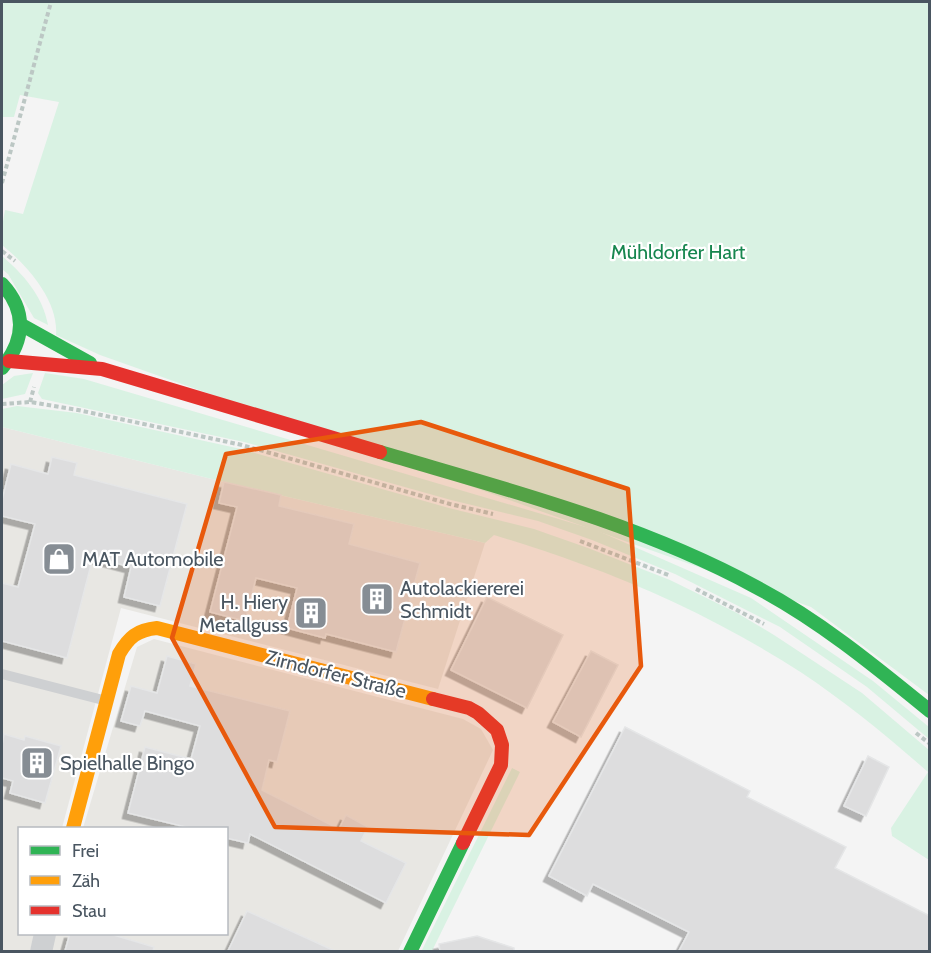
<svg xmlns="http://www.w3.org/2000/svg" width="931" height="953" font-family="Cabin,sans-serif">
  <defs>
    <filter id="shadow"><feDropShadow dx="-5.5" dy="5.5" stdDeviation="0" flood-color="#0004"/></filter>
  </defs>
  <rect width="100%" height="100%" fill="#f4f4f4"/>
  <!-- commercial -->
  <g fill="#e8e7e3">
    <path d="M 2,427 L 224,482 L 485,543 L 438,689 L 121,608 L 62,828 L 20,828 L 20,934 L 35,934 L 30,951 L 2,951 Z"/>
    <path d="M 154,639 L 463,719 L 481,729 L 493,750 L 398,951 L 51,952 L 56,934 L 226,934 L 226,828 L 83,828 L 137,647 Z"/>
  </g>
  <!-- green -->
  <g fill="#d9f2e3">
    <path d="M 2,2 L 929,2 L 929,695 L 811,607 L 100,355 L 56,335 C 59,301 27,265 2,245 L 2,227 L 5,210 L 23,214 L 59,102 L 20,95 L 14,117 L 2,117 Z"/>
    <path d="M 2,256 C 23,274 43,296 48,325 L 34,318 L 8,274 L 2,269 Z"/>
    <path d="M 33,373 L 25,394 L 2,399 L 2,385 L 14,376 Z"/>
    <path d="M 45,373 L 84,379 L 596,530 L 751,598 L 873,681 L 929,727 L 929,739 L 867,687 L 780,627 L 675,574 L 592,540 L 538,521 L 451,500 L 244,442 L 42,399 L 38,393 Z"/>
    <path d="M 17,406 L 77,413 L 241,449 L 449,508 L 534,529 L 588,548 L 670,580 L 737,613 L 774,635 L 862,693 L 929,750 L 929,860 L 892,836 L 891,828 L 928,772 C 888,737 847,703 802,673 C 734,629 657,591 581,564 C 552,553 523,544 494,535 L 485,543 L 224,482 L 2,427 L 2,409 Z"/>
    <path d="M 512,768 L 520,772 L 432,951 L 421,952 Z"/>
  </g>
  <!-- building -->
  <g fill="#ddddde" stroke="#e5e6e7" stroke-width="1.5" filter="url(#shadow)">
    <path d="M 52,457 L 77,463 L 74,475 L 187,504 L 160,606 L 124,597 L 131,567 L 93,557 L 67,658 L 2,641 L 2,583 L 18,587 L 35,524 L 2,516 L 2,500 L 11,464 L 48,474 Z"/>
    <path d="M 224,482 L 281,495 L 279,506 L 354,524 L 349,544 L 420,563 L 396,652 L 326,634 L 325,638 L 287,628 L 297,588 L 256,578 L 245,621 L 210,612 L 237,507 L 219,503 Z"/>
    <path d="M 487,597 L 563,635 L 527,708 L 451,670 Z"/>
    <path d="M 591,651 L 618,665 L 581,737 L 553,722 Z"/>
    <path d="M 167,656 L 196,664 L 190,686 L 290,711 L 277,762 L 269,760 L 262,790 L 339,829 L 346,815 L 368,827 L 361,841 L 406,863 L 386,903 L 250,834 L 248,843 L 226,838 L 226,828 L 190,828 L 128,813 L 145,747 L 191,759 L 200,726 L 145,711 L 140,726 L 121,721 L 131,686 L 157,693 Z"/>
    <path d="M 625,727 L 750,791 L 747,797 L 846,847 L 835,868 L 930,916 L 930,951 L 679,951 L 689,932 L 593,884 L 587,896 L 549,876 Z"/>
    <path d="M 4,734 L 24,740 L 25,736 L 61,746 L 45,803 L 10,793 L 13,781 L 2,778 L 2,745 Z"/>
    <path d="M 868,756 L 889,767 L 866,816 L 844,806 Z"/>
    <path d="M 247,911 L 335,951 L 228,951 Z"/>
    <path d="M 70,933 L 107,933 L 154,947 L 153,951 L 65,951 Z"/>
    <path d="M 477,936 L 514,948 L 514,951 L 440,951 L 439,944 Z"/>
  </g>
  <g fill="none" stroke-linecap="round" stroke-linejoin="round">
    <!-- path -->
    <g stroke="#bcc7c4" stroke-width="4" stroke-dasharray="4.5 3" stroke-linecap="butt">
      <path d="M 2,183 L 51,2"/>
      <path d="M 2,251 L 15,261"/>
      <path d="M 30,402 L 34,387"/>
      <path d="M 2,404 L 30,402 L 78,410 L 242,445 L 450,504 L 493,514"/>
      <path d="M 580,541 L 671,576"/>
      <path d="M 696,589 L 764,624"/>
      <path d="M 916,733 L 930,744"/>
    </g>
    <!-- lane -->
    <path stroke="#ced0d2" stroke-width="10" d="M 2,674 L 103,700"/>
    <!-- street -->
    <path stroke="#ced0d2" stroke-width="22" d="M 41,952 L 45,934"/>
    <!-- fast -->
    <g stroke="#30b455" stroke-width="14">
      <path d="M 2,284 C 27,311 25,340 2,368"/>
      <path d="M 20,324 L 90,363"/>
      <path d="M 380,452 C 508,490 638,523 756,587 C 819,620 876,667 930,711"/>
      <path d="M 410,952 L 463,843"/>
    </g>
    <!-- slow -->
    <path stroke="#ff9f0a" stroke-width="14" d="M 73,828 L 119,654 C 129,637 137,630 157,628 L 433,699"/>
    <!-- jam -->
    <g stroke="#e5322d" stroke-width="14">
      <path d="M 9,361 L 102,369 L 380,452"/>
      <path d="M 433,699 L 469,708 L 478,713 L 497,730 L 502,745 L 501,765 L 463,843"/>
    </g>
  </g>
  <!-- marked area -->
  <path fill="#e8590c" fill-opacity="0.2" stroke="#e8590c" stroke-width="4.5" stroke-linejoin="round" d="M 421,422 L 628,489 L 641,666 L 529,835 L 275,827 L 172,638 L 226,454 Z"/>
  <!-- icons -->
  <defs>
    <g id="shop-square" transform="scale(1.725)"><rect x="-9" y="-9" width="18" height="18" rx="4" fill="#868d94" stroke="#fff"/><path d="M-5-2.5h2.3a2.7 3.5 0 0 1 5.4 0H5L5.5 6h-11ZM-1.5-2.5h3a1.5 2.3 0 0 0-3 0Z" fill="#fff"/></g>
    <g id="building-square" transform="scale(1.725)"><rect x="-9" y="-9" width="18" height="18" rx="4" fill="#868d94" stroke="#fff"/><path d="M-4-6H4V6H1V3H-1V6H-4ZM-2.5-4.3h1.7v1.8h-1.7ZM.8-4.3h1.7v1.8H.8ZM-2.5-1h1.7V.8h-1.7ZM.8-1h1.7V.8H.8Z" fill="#fff"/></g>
  </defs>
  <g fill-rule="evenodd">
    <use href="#shop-square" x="59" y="559"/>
    <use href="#building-square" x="377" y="599"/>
    <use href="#building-square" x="311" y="613"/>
    <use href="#building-square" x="37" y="763"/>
  </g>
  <g text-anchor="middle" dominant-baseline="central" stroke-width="4.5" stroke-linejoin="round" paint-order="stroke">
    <!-- park labels -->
    <g font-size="20" fill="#17864f" stroke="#fff">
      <text x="678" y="252">Mühldorfer Hart</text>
    </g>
    <!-- poi labels -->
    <g font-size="20" fill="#4a5661" stroke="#fff" text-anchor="start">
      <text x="82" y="559">MAT Automobile</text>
      <text x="400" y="588">Autolackiererei<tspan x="400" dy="23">Schmidt</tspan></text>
      <text x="288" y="602" text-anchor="end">H. Hiery<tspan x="288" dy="23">Metallguss</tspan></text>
      <text x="60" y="763">Spielhalle Bingo</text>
    </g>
    <!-- street labels -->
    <g font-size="20" fill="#4a5661" stroke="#fff">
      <text transform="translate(336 674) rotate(14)">Zirndorfer Straße</text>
    </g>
  </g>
  <!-- border -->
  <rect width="931" height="953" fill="none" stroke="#4a5661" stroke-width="6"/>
  <!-- legend -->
  <rect x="18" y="827" width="210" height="108" fill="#ffffff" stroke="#b7bbc0" stroke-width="1.5"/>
  <rect x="30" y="846" width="30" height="9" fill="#30b455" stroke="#b7bbc0" stroke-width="1.5"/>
  <text x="72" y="857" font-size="18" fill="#4a5661">Frei</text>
  <rect x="30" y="876" width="30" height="9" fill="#ff9f0a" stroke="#b7bbc0" stroke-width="1.5"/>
  <text x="72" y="887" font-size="18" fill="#4a5661">Zäh</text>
  <rect x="30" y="906" width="30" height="9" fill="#e5322d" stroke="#b7bbc0" stroke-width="1.5"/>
  <text x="72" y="917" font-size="18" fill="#4a5661">Stau</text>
</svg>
